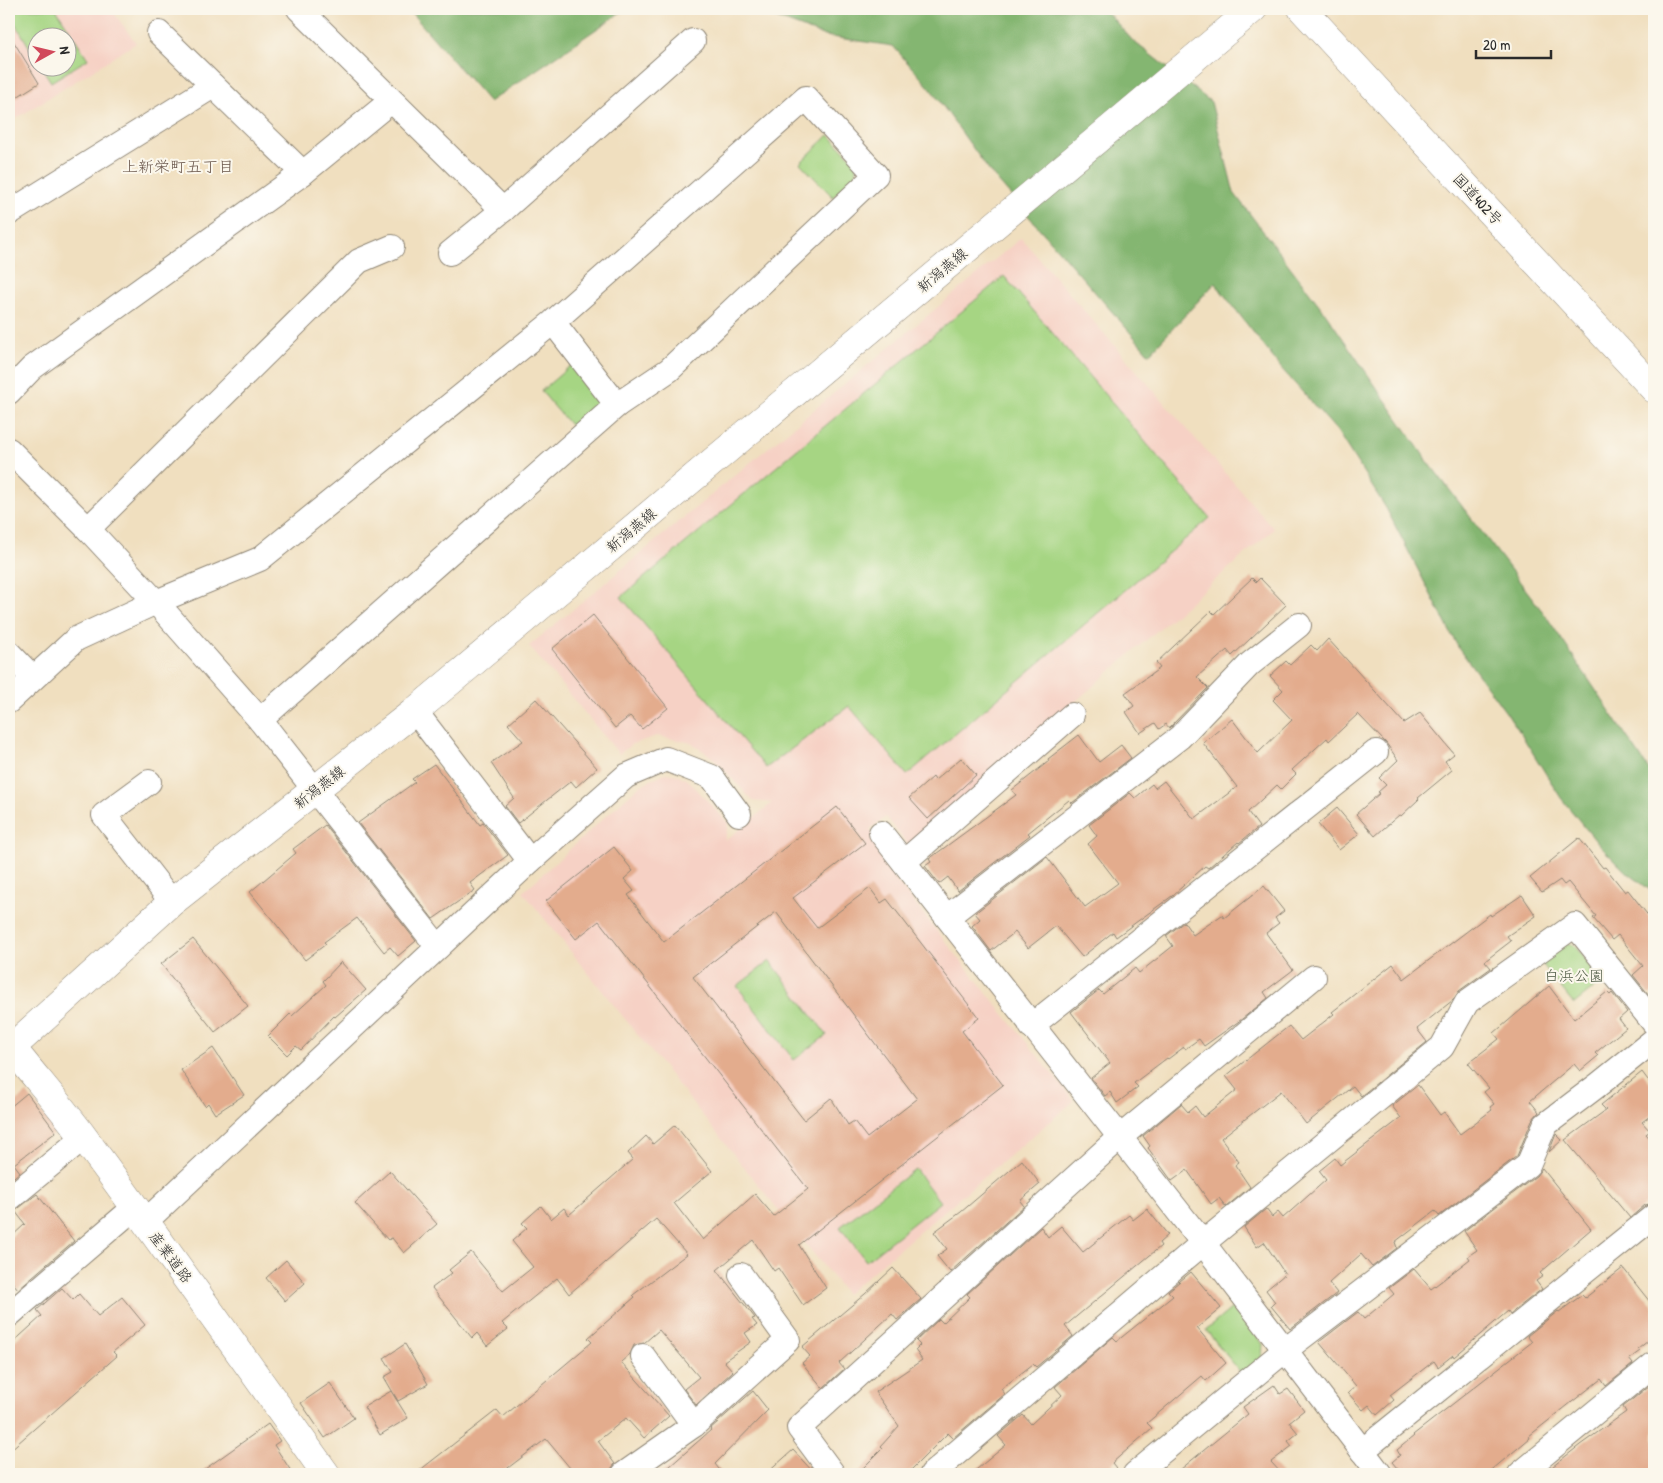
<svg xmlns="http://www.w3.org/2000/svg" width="1663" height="1483" font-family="'Patrick Hand','Klee One',sans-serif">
  <rect width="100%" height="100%" fill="#fbf7ec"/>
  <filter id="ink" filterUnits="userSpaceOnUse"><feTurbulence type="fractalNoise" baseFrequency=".02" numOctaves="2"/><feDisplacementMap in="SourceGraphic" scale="10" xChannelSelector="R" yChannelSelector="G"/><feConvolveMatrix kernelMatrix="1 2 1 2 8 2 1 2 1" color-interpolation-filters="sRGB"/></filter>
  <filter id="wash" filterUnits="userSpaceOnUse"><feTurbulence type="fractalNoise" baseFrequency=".0096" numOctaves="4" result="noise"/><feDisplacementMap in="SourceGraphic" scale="20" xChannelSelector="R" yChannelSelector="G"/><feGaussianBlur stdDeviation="1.12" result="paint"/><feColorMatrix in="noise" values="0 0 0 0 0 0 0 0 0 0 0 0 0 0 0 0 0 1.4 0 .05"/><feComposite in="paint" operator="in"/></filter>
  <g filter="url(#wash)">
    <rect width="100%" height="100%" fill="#f0dfbf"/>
    <!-- built -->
    <g fill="#f6d1c5" fill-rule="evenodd">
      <path d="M 9,9 L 111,9 L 136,43 L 9,123 ZM 38,38 L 68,38 L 68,68 L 38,68 Z"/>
      <path d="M 1021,238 L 1274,529 L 909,846 L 886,817 L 870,829 L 890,855 L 887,869 L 1074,1101 L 846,1294 L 523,892 L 639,786 L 665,773 L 678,775 L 689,781 L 728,823 L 725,841 L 772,803 L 753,801 L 713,758 L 692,743 L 657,736 L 632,744 L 619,754 L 529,646 Z"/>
    </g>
    <!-- green -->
    <g fill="#a6d583" stroke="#688057">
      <path d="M 9,9 L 56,9 L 88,59 L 51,82 L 42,68 L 68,68 L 68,38 L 38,38 L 37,60 L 9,13 Z"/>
      <path d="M 829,135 L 856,163 L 856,175 L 833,197 L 800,163 Z"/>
      <path d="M 1004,276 L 1210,518 L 907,775 L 849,706 L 766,768 L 621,597 Z"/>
      <path d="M 576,361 L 602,400 L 571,426 L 541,391 Z"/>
      <path d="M 1561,944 L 1574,945 L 1603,981 L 1574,1004 L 1540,961 Z"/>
      <path d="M 770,961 L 827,1035 L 794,1060 L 737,986 Z"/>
      <path d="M 915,1169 L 940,1202 L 866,1261 L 840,1227 Z"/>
      <path d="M 1232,1308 L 1263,1344 L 1262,1357 L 1242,1374 L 1206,1330 Z"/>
    </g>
    <!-- forest -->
    <g fill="#84b671" stroke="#58704e">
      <path d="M 408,9 L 626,9 L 489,102 Z"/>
      <path d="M 752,9 L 1104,9 L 1133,41 L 1211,102 L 1234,193 L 1326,314 L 1426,459 L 1546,616 L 1654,777 L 1654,893 L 1624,870 L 1600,846 L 1561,798 L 1516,726 L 1458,647 L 1386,508 L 1337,431 L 1281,368 L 1215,283 L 1149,354 L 990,172 L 930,88 L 893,46 L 825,36 Z"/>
    </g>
    <g id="blocks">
      <!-- building -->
      <g fill="#e3ac8d" fill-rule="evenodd">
        <path d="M 9,34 L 39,83 L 9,102 Z"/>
        <path d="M 1252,578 L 1256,582 L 1260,578 L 1286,605 L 1232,656 L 1227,650 L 1197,677 L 1208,688 L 1169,728 L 1166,724 L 1159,729 L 1155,723 L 1140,733 L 1126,712 L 1134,706 L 1125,693 L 1160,668 L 1156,663 L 1211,611 L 1214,614 Z"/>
        <path d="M 593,615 L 668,708 L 642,729 L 630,716 L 615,728 L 552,649 Z"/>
        <path d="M 1328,639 L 1404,723 L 1420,713 L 1454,754 L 1445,761 L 1452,770 L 1418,798 L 1419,799 L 1401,816 L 1399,815 L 1375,836 L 1356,814 L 1380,793 L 1378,792 L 1386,785 L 1379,778 L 1398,760 L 1386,743 L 1358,714 L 1329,741 L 1327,738 L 1292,770 L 1296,774 L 1281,789 L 1277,785 L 1248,812 L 1259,827 L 1239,843 L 1238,842 L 1208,868 L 1205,866 L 1172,896 L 1116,937 L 1113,932 L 1082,957 L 1056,926 L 1028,948 L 1015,932 L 991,951 L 972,926 L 980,919 L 975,913 L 1047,857 L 1085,907 L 1118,883 L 1088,844 L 1097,836 L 1089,825 L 1130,793 L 1135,798 L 1152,784 L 1155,788 L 1164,781 L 1194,819 L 1237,787 L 1203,743 L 1232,719 L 1258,753 L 1292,720 L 1273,700 L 1283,690 L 1270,676 L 1286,661 L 1290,665 L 1311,645 L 1317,651 Z"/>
        <path d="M 536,699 L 597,768 L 576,787 L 571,781 L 518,823 L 505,806 L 514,798 L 491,763 L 523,741 L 508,724 Z"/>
        <path d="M 1079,735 L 1099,762 L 1121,745 L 1131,758 L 1072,803 L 1069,800 L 1028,833 L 1030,835 L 958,891 L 948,877 L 939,884 L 925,866 L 931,862 L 929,859 L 1016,795 L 1012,790 L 1049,761 L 1048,759 Z"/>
        <path d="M 961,758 L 976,775 L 928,819 L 909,798 L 933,777 L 935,780 Z"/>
        <path d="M 434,764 L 480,825 L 483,823 L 508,855 L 470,883 L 475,890 L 433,919 L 358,823 L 415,782 L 412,779 Z"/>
        <path d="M 837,807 L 865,843 L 793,898 L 817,928 L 870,888 L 881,903 L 887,899 L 979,1018 L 962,1031 L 1003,1085 L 799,1245 L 826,1288 L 803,1305 L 778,1268 L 774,1271 L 753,1240 L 717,1270 L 755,1318 L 752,1319 L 757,1325 L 745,1333 L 751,1342 L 724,1361 L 733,1371 L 696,1405 L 684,1389 L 699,1377 L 659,1330 L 644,1343 L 634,1345 L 630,1354 L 621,1362 L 669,1416 L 644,1438 L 626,1418 L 598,1441 L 615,1464 L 611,1469 L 610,1474 L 575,1474 L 546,1439 L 500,1474 L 415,1474 L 497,1410 L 503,1417 L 592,1342 L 588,1338 L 635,1297 L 633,1295 L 687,1254 L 656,1219 L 569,1294 L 557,1278 L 502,1323 L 508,1329 L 487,1346 L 477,1333 L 472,1338 L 432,1288 L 452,1273 L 449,1270 L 471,1252 L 503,1291 L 533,1267 L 512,1241 L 527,1228 L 522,1223 L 541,1206 L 551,1219 L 564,1208 L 569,1215 L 633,1159 L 628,1153 L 646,1136 L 653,1144 L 675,1125 L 712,1171 L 674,1203 L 703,1240 L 755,1194 L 774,1216 L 808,1189 L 599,921 L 576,939 L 546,901 L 614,847 L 633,871 L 624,879 L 634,891 L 628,895 L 664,942 ZM 776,912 L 917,1099 L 867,1138 L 854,1121 L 848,1125 L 831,1098 L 804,1120 L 693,977 Z"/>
        <path d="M 1337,808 L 1359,834 L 1339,850 L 1318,824 Z"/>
        <path d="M 325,825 L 416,941 L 398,956 L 390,947 L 384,952 L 357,918 L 324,942 L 326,944 L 305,960 L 250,892 L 296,853 L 293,849 Z"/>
        <path d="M 1579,838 L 1603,868 L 1605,867 L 1625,892 L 1628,890 L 1654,923 L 1654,991 L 1649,995 L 1633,975 L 1643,966 L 1618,935 L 1612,940 L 1593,918 L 1596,916 L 1568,882 L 1564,885 L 1560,880 L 1542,892 L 1530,878 Z"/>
        <path d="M 1264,886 L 1284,911 L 1275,918 L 1279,923 L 1266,933 L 1293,970 L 1264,992 L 1268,998 L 1242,1019 L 1204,1046 L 1199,1039 L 1185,1049 L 1184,1047 L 1168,1059 L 1167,1058 L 1134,1083 L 1138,1087 L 1117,1103 L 1110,1092 L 1105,1096 L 1091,1078 L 1110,1063 L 1071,1012 L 1099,990 L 1103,994 L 1135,968 L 1139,973 L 1173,946 L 1166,936 L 1184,922 L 1193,935 L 1222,915 L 1224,918 Z"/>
        <path d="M 1522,895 L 1536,916 L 1507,936 L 1511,941 L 1485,961 L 1491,968 L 1459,991 L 1453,1000 L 1417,1029 L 1427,1042 L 1361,1096 L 1353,1086 L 1306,1124 L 1281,1091 L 1221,1138 L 1239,1162 L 1235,1165 L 1250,1187 L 1226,1207 L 1219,1198 L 1211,1204 L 1187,1170 L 1172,1181 L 1148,1148 L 1150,1146 L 1143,1136 L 1181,1104 L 1188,1112 L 1195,1106 L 1203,1117 L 1237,1090 L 1226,1076 L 1289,1026 L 1301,1040 L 1334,1014 L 1332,1012 L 1393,964 L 1404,979 L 1490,914 L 1491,916 Z"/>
        <path d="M 193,939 L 248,1006 L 215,1032 L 161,964 Z"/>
        <path d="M 341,962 L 366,990 L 335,1017 L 334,1016 L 301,1050 L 296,1046 L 287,1055 L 268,1036 L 290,1014 L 292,1016 L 326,985 L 323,981 Z"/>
        <path d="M 1549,986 L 1574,1019 L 1607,992 L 1610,995 L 1612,993 L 1627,1012 L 1619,1019 L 1626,1028 L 1595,1053 L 1598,1056 L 1580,1071 L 1574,1064 L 1530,1101 L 1539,1112 L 1532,1120 L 1517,1156 L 1439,1216 L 1435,1211 L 1395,1242 L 1397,1248 L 1372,1267 L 1361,1254 L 1329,1283 L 1337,1293 L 1290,1329 L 1271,1306 L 1275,1302 L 1266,1290 L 1285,1274 L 1264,1242 L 1257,1247 L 1244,1227 L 1266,1209 L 1272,1217 L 1278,1212 L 1283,1218 L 1326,1180 L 1319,1171 L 1335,1158 L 1340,1165 L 1401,1118 L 1392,1106 L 1418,1085 L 1440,1115 L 1444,1112 L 1460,1134 L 1492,1110 L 1490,1107 L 1494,1104 L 1484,1092 L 1489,1088 L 1468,1063 L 1499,1039 L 1494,1033 Z"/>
        <path d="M 213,1048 L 244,1095 L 215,1114 L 208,1103 L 205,1106 L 181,1070 Z"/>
        <path d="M 1642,1072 L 1654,1088 L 1654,1113 L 1642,1122 L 1650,1131 L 1646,1134 L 1654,1143 L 1654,1203 L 1645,1205 L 1630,1218 L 1565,1140 L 1606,1110 L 1601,1105 Z"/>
        <path d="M 27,1093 L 56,1132 L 14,1164 L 20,1172 L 9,1181 L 9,1108 Z"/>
        <path d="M 1556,1134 L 1562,1140 L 1549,1152 Z"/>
        <path d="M 1022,1160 L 1040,1184 L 1020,1201 L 1024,1206 L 950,1272 L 937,1256 L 947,1249 L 934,1232 L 961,1212 Z"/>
        <path d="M 1542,1168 L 1591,1229 L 1540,1273 L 1543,1276 L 1536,1281 L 1542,1289 L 1510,1314 L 1508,1311 L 1454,1357 L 1453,1355 L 1438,1367 L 1434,1361 L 1390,1395 L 1394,1400 L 1377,1415 L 1369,1405 L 1363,1410 L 1348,1393 L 1356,1386 L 1319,1342 L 1358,1312 L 1364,1319 L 1394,1294 L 1389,1288 L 1414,1269 L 1431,1289 L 1470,1259 L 1468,1256 L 1477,1250 L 1464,1231 L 1536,1176 Z"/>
        <path d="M 390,1171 L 437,1224 L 404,1253 L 392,1238 L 388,1240 L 355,1203 Z"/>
        <path d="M 37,1194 L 74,1241 L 18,1289 L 9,1278 L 9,1239 L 25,1224 L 15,1211 Z"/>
        <path d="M 1147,1209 L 1168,1235 L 1159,1243 L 1161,1246 L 1065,1326 L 1073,1336 L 1036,1367 L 1033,1364 L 1001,1389 L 1005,1394 L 953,1438 L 948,1433 L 907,1474 L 857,1474 L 883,1448 L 881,1446 L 899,1426 L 875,1392 L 922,1360 L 915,1350 L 920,1345 L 916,1341 L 939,1319 L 943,1323 L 970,1297 L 967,1294 L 1041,1227 L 1048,1237 L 1061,1226 L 1083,1252 L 1129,1215 L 1133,1220 Z"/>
        <path d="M 286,1260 L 305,1283 L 285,1301 L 266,1278 Z"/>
        <path d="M 893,1268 L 921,1299 L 897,1320 L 892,1314 L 839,1363 L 844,1369 L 823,1388 L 802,1363 L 810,1356 L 802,1347 L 865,1294 Z"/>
        <path d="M 1623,1268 L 1654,1307 L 1654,1336 L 1638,1349 L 1640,1351 L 1629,1359 L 1633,1364 L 1606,1386 L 1601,1379 L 1529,1436 L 1530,1438 L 1487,1474 L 1402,1474 L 1392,1462 L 1400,1455 L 1397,1450 L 1414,1436 L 1413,1435 L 1532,1342 L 1527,1336 L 1558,1311 L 1559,1312 L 1582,1295 L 1585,1298 Z"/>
        <path d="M 1191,1272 L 1221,1308 L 1197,1328 L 1226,1363 L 1206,1381 L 1202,1376 L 1147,1423 L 1152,1428 L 1112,1463 L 1121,1474 L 971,1474 L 1006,1445 L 998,1436 L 1023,1415 L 1031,1424 L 1062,1395 L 1055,1387 L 1113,1337 L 1117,1341 L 1173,1296 L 1168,1291 Z"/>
        <path d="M 62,1288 L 73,1300 L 79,1294 L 98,1316 L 122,1297 L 145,1325 L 113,1352 L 117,1356 L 9,1451 L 9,1346 L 42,1316 L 37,1310 Z"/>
        <path d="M 405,1344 L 428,1384 L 398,1401 L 384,1377 L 393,1372 L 384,1358 Z"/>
        <path d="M 330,1383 L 354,1418 L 325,1438 L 301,1403 Z"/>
        <path d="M 1274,1385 L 1280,1394 L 1288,1389 L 1304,1410 L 1289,1422 L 1298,1433 L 1288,1441 L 1292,1446 L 1271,1462 L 1282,1474 L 1175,1474 L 1248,1414 L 1243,1407 Z"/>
        <path d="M 1650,1385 L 1654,1391 L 1654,1474 L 1543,1474 L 1580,1445 L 1626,1412 L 1623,1407 Z"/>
        <path d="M 391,1391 L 408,1418 L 380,1435 L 364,1407 Z"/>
        <path d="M 753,1391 L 768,1410 L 715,1464 L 723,1474 L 661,1474 L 711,1430 L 710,1429 Z"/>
        <path d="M 268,1424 L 280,1441 L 274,1445 L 293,1474 L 198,1474 Z"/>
        <path d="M 793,1450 L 815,1474 L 766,1474 Z"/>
      </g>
    </g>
  </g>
  <g filter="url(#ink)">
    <use href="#blocks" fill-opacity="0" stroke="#8e8575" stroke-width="1"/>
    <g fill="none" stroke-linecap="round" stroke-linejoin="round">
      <!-- minor casing -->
      <g stroke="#8e8575" stroke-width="26">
        <g id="minor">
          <path d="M 299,9 L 503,210"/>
          <path d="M 159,33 L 303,173"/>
          <path d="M 9,213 L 213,86"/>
          <path d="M 450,253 L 503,210 L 693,41"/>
          <path d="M 9,392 L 32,368 L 303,173 L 391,101"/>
          <path d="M 9,450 L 88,529 L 156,602 L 260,720 L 438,947"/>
          <path d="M 88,529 L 359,261 L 392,247"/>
          <path d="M 9,653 L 33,678"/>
          <path d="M 9,701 L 76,639 L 156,602 L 260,559 L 553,322 L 806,98 L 876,175 L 669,370 L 617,405 L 553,322"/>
          <path d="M 415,711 L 530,861"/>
          <path d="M 260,720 L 617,405"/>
          <path d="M 149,782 L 104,815 L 172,902"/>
          <path d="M 881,833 L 1203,1243 L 1380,1474"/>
          <path d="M 904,862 L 1072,715"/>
          <path d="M 947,917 L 1180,737 L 1250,664 L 1299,625"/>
          <path d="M 1031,1026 L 1376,752"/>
          <path d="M 9,1199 L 84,1137"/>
          <path d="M 145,1222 L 530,861 L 626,776 L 666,759 L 712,777 L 739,814"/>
          <path d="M 9,1315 L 134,1208"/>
          <path d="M 643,1356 L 694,1425"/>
          <path d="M 1362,1451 L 1654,1216"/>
          <path d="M 624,1474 L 694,1425 L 788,1340 L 741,1275"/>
          <path d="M 833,1474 L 799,1428 L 1119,1138 L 1314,977"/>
          <path d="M 932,1474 L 1203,1243 L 1442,1047 L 1467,1002 L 1575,925 L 1654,1023"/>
          <path d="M 1135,1474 L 1284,1351 L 1528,1165 L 1545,1125 L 1598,1085 L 1654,1040"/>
          <path d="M 1520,1474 L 1654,1364"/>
        </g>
      </g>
      <!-- tertiary casing -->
      <g stroke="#8e8575" stroke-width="29">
        <path id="tertiary" d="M 9,1044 C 34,1076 61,1106 85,1139 C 167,1250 246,1362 326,1474"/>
      </g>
      <!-- primary casing -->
      <g stroke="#8e8575" stroke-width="29">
        <path id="primary" d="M 9,1050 L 172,902 L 415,711 L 1253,9"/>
      </g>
      <!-- trunk casing -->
      <g stroke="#8e8575" stroke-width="29">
        <path id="trunk" d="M 1302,9 L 1654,389"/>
      </g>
      <!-- minor -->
      <use href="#minor" stroke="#fff" stroke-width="24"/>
      <!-- tertiary -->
      <use href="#tertiary" stroke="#fff" stroke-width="28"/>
      <!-- primary -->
      <use href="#primary" stroke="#fff" stroke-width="28"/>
      <!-- trunk -->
      <use href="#trunk" stroke="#fff" stroke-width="28"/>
    </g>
  </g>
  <g text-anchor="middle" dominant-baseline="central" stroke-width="4" stroke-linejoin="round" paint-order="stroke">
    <!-- street labels -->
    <g font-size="15" fill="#2b2b2b" stroke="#fbf7ec">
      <text transform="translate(1478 199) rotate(47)">国道402号</text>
      <text transform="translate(942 270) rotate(-40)">新潟燕線</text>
      <text transform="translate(631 530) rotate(-40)">新潟燕線</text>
      <text transform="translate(319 787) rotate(-38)">新潟燕線</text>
      <text transform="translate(171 1257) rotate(53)">産業道路</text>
    </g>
    <!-- park labels -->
    <g font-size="15" fill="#4a5641" stroke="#fbf7ec">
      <text x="1574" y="975">白浜公園</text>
    </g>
    <!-- neighbourhood labels -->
    <g font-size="16" fill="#6b584d" stroke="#fbf7ec">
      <text x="178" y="166">上新栄町五丁目</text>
    </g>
  </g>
  <!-- margin -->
  <rect width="1663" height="1483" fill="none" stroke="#fbf7ec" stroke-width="30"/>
  <!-- north arrow -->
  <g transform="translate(52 52) rotate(82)"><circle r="24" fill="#fbf7ec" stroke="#a8a59f"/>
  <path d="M0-4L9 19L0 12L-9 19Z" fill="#d1495b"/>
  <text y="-8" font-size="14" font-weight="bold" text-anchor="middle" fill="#2b2b2b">N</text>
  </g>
  <!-- scale -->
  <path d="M1476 50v8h75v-8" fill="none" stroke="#2b2b2b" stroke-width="2.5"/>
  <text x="1483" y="50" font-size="15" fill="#2b2b2b" stroke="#fbf7ec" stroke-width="4" paint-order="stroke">20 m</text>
</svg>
